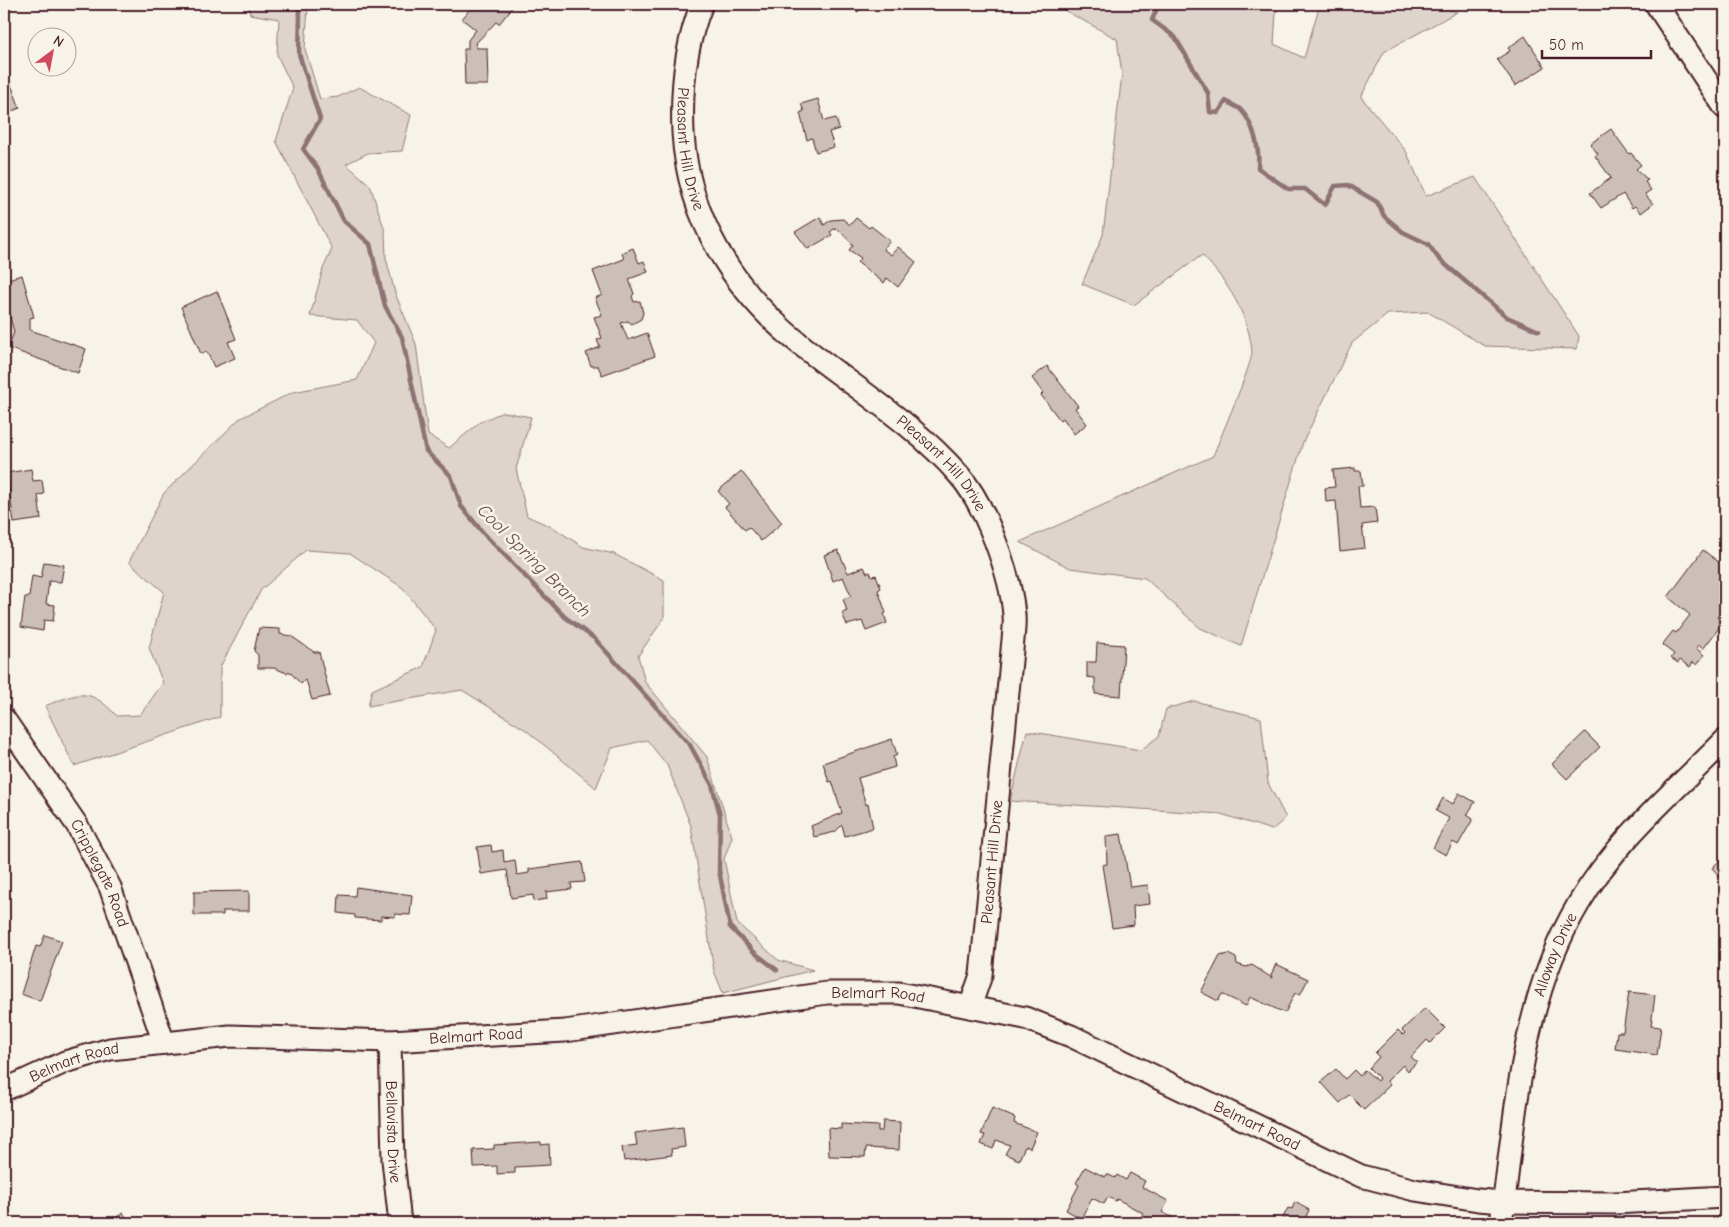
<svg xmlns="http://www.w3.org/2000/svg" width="1729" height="1227" font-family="'Comic Neue',sans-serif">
  <rect width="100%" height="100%" fill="#f7f3e8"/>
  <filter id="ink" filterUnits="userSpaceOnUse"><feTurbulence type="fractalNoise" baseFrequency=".02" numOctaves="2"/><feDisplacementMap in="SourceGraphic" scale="10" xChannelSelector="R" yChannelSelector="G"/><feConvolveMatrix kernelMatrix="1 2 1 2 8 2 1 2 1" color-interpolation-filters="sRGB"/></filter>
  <g filter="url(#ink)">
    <!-- green -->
    <g fill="#ded4cc" stroke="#947a7c">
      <path d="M 248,4 L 306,4 L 308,8 L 305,49 L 320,99 L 338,97 L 359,87 L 411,115 L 402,151 L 368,153 L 346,164 L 370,185 L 385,231 L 386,258 L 395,293 L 416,344 L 428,435 L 449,448 L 480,422 L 503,412 L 531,417 L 516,469 L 527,516 L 554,528 L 583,547 L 614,554 L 664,580 L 664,618 L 638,656 L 645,682 L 707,757 L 732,837 L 724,859 L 737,923 L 778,960 L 813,970 L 723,993 L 714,971 L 691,826 L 667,765 L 647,740 L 612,748 L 596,788 L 526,730 L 462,690 L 368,706 L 372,690 L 423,667 L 436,630 L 403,588 L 350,553 L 306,550 L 261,590 L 220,667 L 220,717 L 74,766 L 45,706 C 80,692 89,687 117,716 L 140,715 L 163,683 L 149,648 L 164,592 L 129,562 L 164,493 L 239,419 L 293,392 L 357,380 L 374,343 L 357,320 L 310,316 L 323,269 L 332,249 L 276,141 L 293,88 L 277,55 L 279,19 L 250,14 Z"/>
      <path d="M 1053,4 L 1283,4 L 1276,12 L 1274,44 L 1304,58 L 1320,4 L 1429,4 L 1457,12 L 1384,52 L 1361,97 L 1406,151 L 1426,196 L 1475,177 L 1579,336 L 1577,349 L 1485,346 L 1428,312 L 1388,314 L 1352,343 L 1303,442 L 1241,646 L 1200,628 L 1145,578 L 1070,568 L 1020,542 L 1213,456 C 1219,441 1253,362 1252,352 C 1249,315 1227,281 1202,255 L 1134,305 L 1082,284 L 1103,235 L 1122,74 L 1117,39 Z"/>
      <path d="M 1194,701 L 1261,718 L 1268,783 L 1286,818 L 1272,830 L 1221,814 L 1010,801 L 1027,731 L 1141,750 L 1159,736 L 1166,709 Z"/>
    </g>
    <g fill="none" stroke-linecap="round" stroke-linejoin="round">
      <!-- stream -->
      <g stroke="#8e7275" stroke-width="4.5">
        <path d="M 297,4 L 300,15 L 299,54 L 320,119 L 303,149 L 318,169 L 344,221 L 370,244 L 385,306 L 402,337 L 426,451 L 451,476 L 461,506 L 485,535 L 565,617 L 595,639 L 690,745 L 712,785 L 720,815 L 719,870 L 730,927 L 755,953 L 777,970"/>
        <path d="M 1154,4 L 1156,11 L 1152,20 L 1175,37 L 1208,93 L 1210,112 L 1218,113 L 1226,101 C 1230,104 1236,106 1240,109 C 1254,123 1260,150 1258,168 L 1288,189 L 1305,189 L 1325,205 L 1335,186 L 1348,185 L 1377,202 L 1384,216 L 1403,232 L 1428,244 L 1439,259 L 1507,317 L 1539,331"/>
      </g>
    </g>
    <!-- building -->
    <g fill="#ccbfb9" stroke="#4a1f2b">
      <path d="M 478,4 L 515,4 L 499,24 L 496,22 L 475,44 L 477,48 L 487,48 L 488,85 L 465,85 L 464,49 L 468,49 L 468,40 L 476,30 L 462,19 L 471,8 L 473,10 Z"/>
      <path d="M 846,4 L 864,4 L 858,12 Z"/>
      <path d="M 1525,36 L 1545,67 L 1515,86 L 1497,59 L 1510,51 L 1508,48 Z"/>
      <path d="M 8,77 L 20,108 L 4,114 L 4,79 Z"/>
      <path d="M 818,99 L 824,121 L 836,118 L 839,129 L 829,132 L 834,147 L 816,152 L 812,138 L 807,140 L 800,113 L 804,111 L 801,104 Z"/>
      <path d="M 1611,129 L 1629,154 L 1631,153 L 1641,165 L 1636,169 L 1648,180 L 1645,182 L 1651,190 L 1645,194 L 1653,204 L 1641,213 L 1635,206 L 1632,208 L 1623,194 L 1601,208 L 1590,193 L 1611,178 L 1595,156 L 1598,154 L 1590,144 Z"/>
      <path d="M 820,217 L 824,225 L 831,220 L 843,219 L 850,225 L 856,218 L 869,228 L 871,226 L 890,241 L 883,249 L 891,255 L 898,247 L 916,262 L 898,287 L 887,278 L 884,283 L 857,262 L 861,258 L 849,250 L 853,245 L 839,230 L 834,229 L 830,232 L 832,235 L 808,249 L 795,232 Z"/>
      <path d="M 633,248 L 639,263 L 644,261 L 648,272 L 629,279 L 634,294 L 632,296 L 634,302 L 640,301 L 643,313 L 641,319 L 632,324 L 628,321 L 621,323 L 628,340 L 647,333 L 655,356 L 602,375 L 598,366 L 591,366 L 586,353 L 600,347 L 597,340 L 602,338 L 594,317 L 602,315 L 595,298 L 602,295 L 593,271 L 624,259 L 622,253 Z"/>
      <path d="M 22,275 L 34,317 L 30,318 L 30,330 L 86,349 L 78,373 L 8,348 L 14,332 L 4,296 L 4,280 Z"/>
      <path d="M 217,291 L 236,339 L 228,342 L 235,358 L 214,367 L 207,352 L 201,354 L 181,307 Z"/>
      <path d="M 1047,366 L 1078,406 L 1075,408 L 1087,424 L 1074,434 L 1063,418 L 1060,420 L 1041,395 L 1043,393 L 1032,378 Z"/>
      <path d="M 1355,468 L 1355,471 L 1361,471 L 1363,486 L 1358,486 L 1360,508 L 1375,507 L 1377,523 L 1362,525 L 1365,548 L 1340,551 L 1336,501 L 1326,502 L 1325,488 L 1335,487 L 1333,470 Z"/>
      <path d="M 31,469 L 33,481 L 42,480 L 44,494 L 38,495 L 41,519 L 14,523 L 7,473 Z"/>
      <path d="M 741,471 L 782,523 L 761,541 L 749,527 L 745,530 L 725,507 L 729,504 L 718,491 Z"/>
      <path d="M 838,550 L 848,573 L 864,567 L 867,573 L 870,572 L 872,576 L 876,575 L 881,588 L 878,590 L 886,613 L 884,614 L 887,623 L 866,631 L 862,621 L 847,625 L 842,613 L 847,611 L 843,599 L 851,596 L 843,577 L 833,581 L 824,555 Z"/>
      <path d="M 1703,550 L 1725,567 L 1725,581 L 1719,590 L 1725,595 L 1725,618 L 1719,615 L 1717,617 L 1722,624 L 1703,649 L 1698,645 L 1696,648 L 1704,655 L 1697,665 L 1693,662 L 1690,667 L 1680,660 L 1678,663 L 1671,658 L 1674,654 L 1662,645 L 1673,631 L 1676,633 L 1690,615 L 1668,597 Z"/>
      <path d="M 44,562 L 64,565 L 61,582 L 49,581 L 46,604 L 55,605 L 53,621 L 44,620 L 43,631 L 21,627 L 25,597 L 29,597 L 32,576 L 41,578 Z"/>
      <path d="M 259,628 L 280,629 L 280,634 L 291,636 L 314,652 L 319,652 L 330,696 L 312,700 L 307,683 L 305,680 L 301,684 L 289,671 L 287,673 L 274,668 L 258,668 L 258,655 L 254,651 Z"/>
      <path d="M 1097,643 L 1124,645 L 1121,696 L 1095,694 L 1095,678 L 1087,677 L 1087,662 L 1096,662 Z"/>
      <path d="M 1585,732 L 1600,747 L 1567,779 L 1552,764 Z"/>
      <path d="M 892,739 L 897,755 L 893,757 L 895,767 L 858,778 L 866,805 L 868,804 L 873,828 L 845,836 L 842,825 L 835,832 L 814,837 L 811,826 L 842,813 L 832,781 L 829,782 L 823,763 Z"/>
      <path d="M 1459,793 L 1475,802 L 1467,815 L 1473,819 L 1458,845 L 1453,842 L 1446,855 L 1433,848 L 1449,818 L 1436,811 L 1443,798 L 1453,804 Z"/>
      <path d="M 1121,834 L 1130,887 L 1148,885 L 1150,904 L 1133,906 L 1134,925 L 1112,928 L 1102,865 L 1107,864 L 1106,836 Z"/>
      <path d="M 491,845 L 492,852 L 503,850 L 504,862 L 515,860 L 517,875 L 529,873 L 529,869 L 582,862 L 585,882 L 571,883 L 572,889 L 546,892 L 547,899 L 534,901 L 533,895 L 511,898 L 507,870 L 481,874 L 477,847 Z"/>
      <path d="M 1725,855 L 1725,880 L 1724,881 L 1712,868 Z"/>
      <path d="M 356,887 L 412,895 L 410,915 L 395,914 L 395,917 L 381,916 L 381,920 L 355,918 L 355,915 L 338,913 L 339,895 L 355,896 Z"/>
      <path d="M 249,891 L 249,911 L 223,911 L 223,915 L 194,915 L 194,892 Z"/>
      <path d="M 45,935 L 62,941 L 40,1001 L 21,994 L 36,946 L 40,947 Z"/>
      <path d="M 1228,954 L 1236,958 L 1237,964 L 1246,967 L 1252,965 L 1272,978 L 1271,975 L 1276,964 L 1308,979 L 1300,995 L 1295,993 L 1285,1013 L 1250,997 L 1246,1006 L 1222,994 L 1218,1001 L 1201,992 L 1220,956 Z"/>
      <path d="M 1629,992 L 1655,995 L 1651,1026 L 1661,1027 L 1657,1055 L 1615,1049 L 1617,1032 L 1623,1032 Z"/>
      <path d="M 1425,1008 L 1445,1028 L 1430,1043 L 1427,1040 L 1411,1057 L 1417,1062 L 1408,1071 L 1403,1065 L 1387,1081 L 1390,1085 L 1364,1110 L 1349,1095 L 1340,1103 L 1321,1082 L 1336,1069 L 1345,1079 L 1354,1070 L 1360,1076 L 1365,1070 L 1377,1081 L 1379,1078 L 1369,1068 L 1379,1057 L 1375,1053 L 1398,1030 L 1403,1035 L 1405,1033 L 1402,1030 Z"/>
      <path d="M 992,1108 L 1015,1118 L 1014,1123 L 1037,1132 L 1030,1148 L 1025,1146 L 1019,1160 L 1005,1154 L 1010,1145 L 996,1140 L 993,1149 L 981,1144 L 985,1135 L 981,1134 Z"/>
      <path d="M 883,1121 L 900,1122 L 899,1150 L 866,1148 L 865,1157 L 829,1156 L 828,1128 L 841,1129 L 841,1124 L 878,1126 L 878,1131 L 882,1131 Z"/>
      <path d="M 683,1127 L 685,1147 L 671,1149 L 672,1155 L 624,1161 L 622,1147 L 637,1145 L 635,1133 Z"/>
      <path d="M 541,1142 L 541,1145 L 549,1144 L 550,1165 L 515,1167 L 515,1173 L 497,1174 L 497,1166 L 474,1167 L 473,1150 L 494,1149 L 494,1145 Z"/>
      <path d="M 1085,1167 L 1105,1177 L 1107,1174 L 1115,1178 L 1117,1175 L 1126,1180 L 1130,1173 L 1145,1181 L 1142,1187 L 1168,1201 L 1162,1212 L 1175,1219 L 1172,1223 L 1144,1223 L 1139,1221 L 1143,1213 L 1117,1199 L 1116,1201 L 1108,1197 L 1104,1204 L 1092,1198 L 1082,1219 L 1066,1210 L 1079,1185 L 1076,1183 Z"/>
      <path d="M 1295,1202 L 1309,1210 L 1303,1223 L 1280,1223 L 1288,1208 L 1292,1209 Z"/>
      <path d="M 123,1213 L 131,1223 L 100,1223 L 107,1219 L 109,1222 Z"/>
      <path d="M 88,1217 L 92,1223 L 80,1223 Z"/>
    </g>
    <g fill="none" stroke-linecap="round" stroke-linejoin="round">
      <!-- minor casing -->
      <g stroke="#4a1f2b" stroke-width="25">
        <g id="minor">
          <path id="s1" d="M 702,4 C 685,45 681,89 683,133 C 688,218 734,292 800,344 C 853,387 914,423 959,475 C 985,504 1011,575 1014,615 C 1015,626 1013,638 1012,650 L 981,975 L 970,1007"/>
          <path d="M 1656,4 L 1725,108"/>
          <path id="s2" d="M 4,719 L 77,825 L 110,887 L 164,1043"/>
          <path id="s3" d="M 390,1041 L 393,1160 L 400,1223"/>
          <path id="s4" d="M 4,1090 L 65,1062 L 110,1049 L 230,1036 L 390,1041 L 565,1031 L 827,993 L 899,993 L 1025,1018 L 1071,1036 L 1361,1176 L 1415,1190 L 1478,1200 L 1504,1202 L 1615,1203 L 1725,1197"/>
          <path id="s5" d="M 1501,1223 C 1516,1113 1521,1000 1579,903 C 1616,840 1675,791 1725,740"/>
        </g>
      </g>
      <!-- minor -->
      <use href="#minor" stroke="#f7f3e8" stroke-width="21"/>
    </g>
  </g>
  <g text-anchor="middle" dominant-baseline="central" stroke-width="5" stroke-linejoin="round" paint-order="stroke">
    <!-- street labels -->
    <g font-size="16" fill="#4a1f2b" stroke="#f7f3e8">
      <text stroke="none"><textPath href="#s1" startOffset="148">Pleasant Hill Drive</textPath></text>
      <text stroke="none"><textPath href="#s1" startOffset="566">Pleasant Hill Drive</textPath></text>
      <text transform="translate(992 862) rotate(-85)">Pleasant Hill Drive</text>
      <text stroke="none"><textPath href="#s2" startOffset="182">Cripplegate Road</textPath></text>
      <text stroke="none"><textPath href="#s5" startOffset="275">Alloway Drive</textPath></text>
      <text stroke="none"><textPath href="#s4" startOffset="886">Belmart Road</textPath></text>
      <text stroke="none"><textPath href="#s4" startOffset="481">Belmart Road</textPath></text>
      <text stroke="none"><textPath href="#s4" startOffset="76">Belmart Road</textPath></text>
      <text stroke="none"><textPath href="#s4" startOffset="1291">Belmart Road</textPath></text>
      <text stroke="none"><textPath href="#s3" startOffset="91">Bellavista Drive</textPath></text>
    </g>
    <!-- water labels -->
    <g font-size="18" font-style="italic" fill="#6c4950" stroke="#f7f3e8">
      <text transform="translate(534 561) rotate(45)">Cool Spring Branch</text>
    </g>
  </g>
  <!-- margin -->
  <rect width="1729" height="1227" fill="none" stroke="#f7f3e8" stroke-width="20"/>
  <rect x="10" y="10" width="1709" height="1207" fill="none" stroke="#4a1f2b" stroke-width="2" filter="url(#ink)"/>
  <!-- north arrow -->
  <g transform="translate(52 52) rotate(32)"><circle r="24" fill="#f7f3e8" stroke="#b29e9c"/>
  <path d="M0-4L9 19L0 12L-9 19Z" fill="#d1495b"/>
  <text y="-8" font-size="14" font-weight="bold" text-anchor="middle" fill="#4a1f2b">N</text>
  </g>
  <!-- scale -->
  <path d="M1542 50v8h109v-8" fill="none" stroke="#4a1f2b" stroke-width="2.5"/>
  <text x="1549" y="50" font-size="15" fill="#4a1f2b" stroke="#f7f3e8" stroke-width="4" paint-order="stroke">50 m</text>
</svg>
